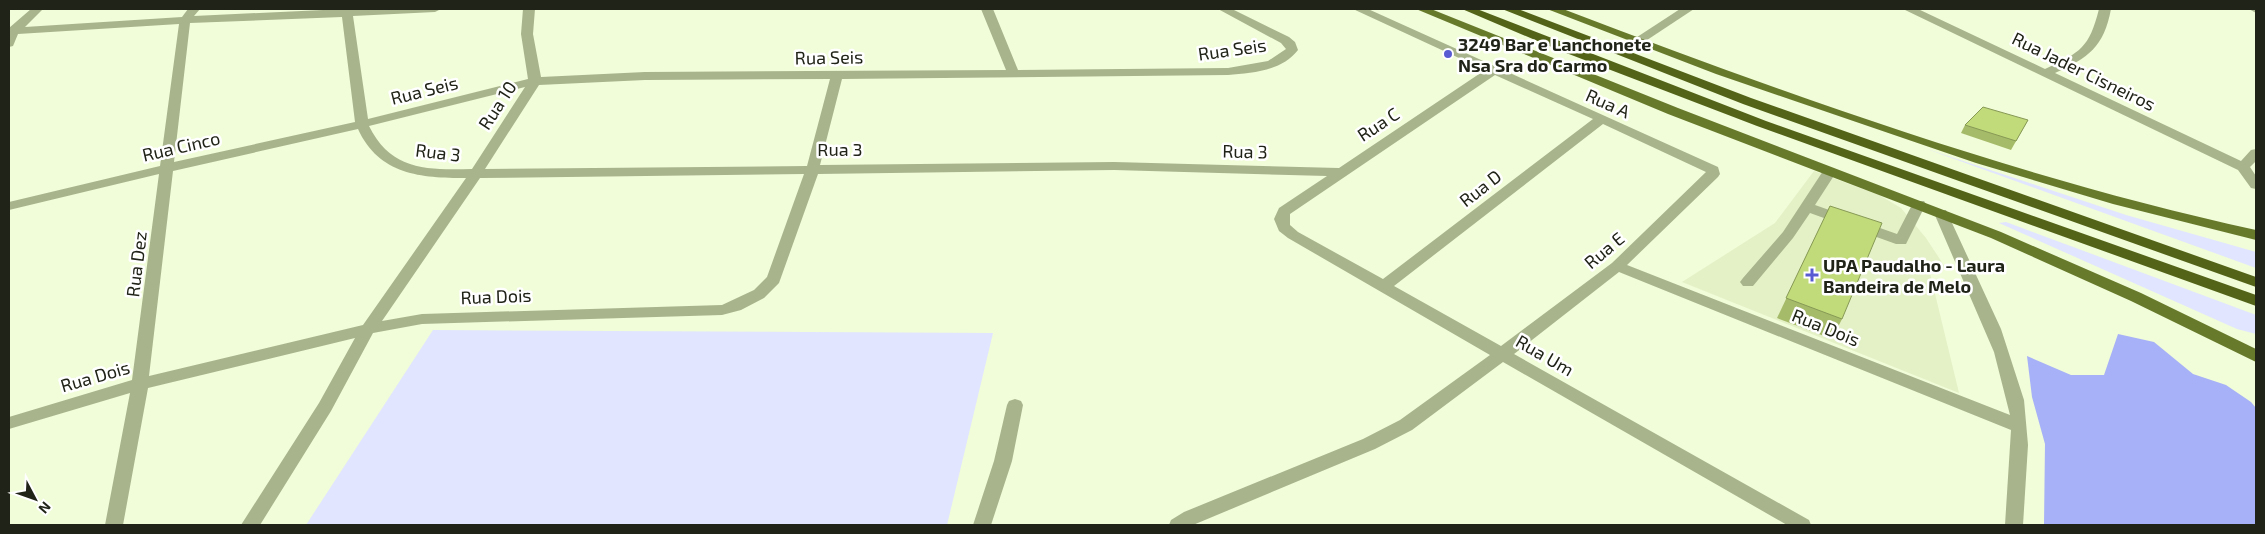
<svg xmlns="http://www.w3.org/2000/svg" width="2265" height="534" font-family="'Exo 2',sans-serif">
  <rect width="100%" height="100%" fill="#f1fcd9"/>
  <!-- built -->
  <path fill="#e4f1c6" d="M 1814,171 L 1879,195 L 1901,208 L 1926,238 L 1945,267 L 1929,269 L 1959,393 L 1682,282 L 1775,223 Z"/>
  <!-- green -->
  <g fill="#e1e5ff">
    <path d="M 1924,148 L 2126,215 L 2256,252 L 2256,268 Z"/>
    <path d="M 2006,222 L 2256,315 L 2256,334 L 2237,329 L 1999,223 Z"/>
    <path d="M 433,330 L 993,333 L 947,525 L 306,525 Z"/>
  </g>
  <!-- forest -->
  <path fill="#a7b1f7" d="M 2118,334 L 2154,342 L 2193,374 L 2226,385 L 2251,402 L 2256,408 L 2256,525 L 2044,525 L 2045,444 L 2032,397 L 2027,356 L 2071,375 L 2104,375 Z"/>
  <g fill="none" stroke-linecap="round" stroke-linejoin="round">
    <!-- minor -->
    <g fill="#a8b48c" fill-rule="evenodd">
      <path d="M 31,9 L 43,9 L 25,27 L 182,17 L 188,9 L 200,9 L 194,16 L 344,9 L 441,9 L 435,12 L 353,16 L 368,119 L 528,79 L 521,34 L 523,9 L 535,9 L 533,34 L 541,77 L 645,72 L 1006,70 L 981,9 L 993,9 L 1018,70 L 1228,68 L 1268,61 L 1286,49 L 1281,43 L 1218,9 L 1232,9 L 1289,37 L 1295,42 L 1298,50 C 1282,71 1252,73 1228,75 L 842,79 L 820,165 L 1114,162 L 1339,168 L 1485,70 L 1353,9 L 1368,9 L 1718,167 L 1720,174 L 1718,177 L 1627,265 L 2010,415 L 1994,352 L 1934,213 L 1936,210 L 1946,210 L 2001,329 L 2024,400 L 2028,445 L 2023,525 L 2005,525 L 2011,430 L 1619,272 L 1514,354 L 1809,520 L 1811,525 L 1787,525 L 1503,362 L 1412,430 L 1375,449 L 1193,525 L 1169,525 L 1171,520 L 1184,512 L 1363,439 L 1400,420 L 1490,355 L 1288,238 L 1279,231 L 1274,219 L 1279,208 L 1327,176 L 1114,170 L 818,174 L 779,283 L 764,298 L 741,310 L 722,315 L 422,324 L 373,333 L 331,411 L 260,525 L 241,525 L 319,403 L 355,338 L 148,388 L 123,525 L 105,525 L 130,393 L 9,429 L 9,417 L 132,380 L 159,174 L 9,210 L 9,202 L 160,166 L 179,24 L 18,34 L 13,46 L 9,47 L 9,28 ZM 342,17 L 355,122 L 174,162 L 190,23 ZM 1495,75 L 1593,119 L 1383,279 L 1298,232 L 1290,225 L 1290,214 ZM 830,79 L 807,166 L 485,169 L 539,85 L 645,80 ZM 525,87 L 472,169 C 428,170 391,171 369,126 ZM 1603,124 L 1706,172 L 1612,263 L 1501,346 L 1394,286 ZM 358,129 C 379,175 421,178 466,178 L 363,325 L 149,376 L 173,171 ZM 804,174 L 767,277 L 754,290 L 722,305 L 422,314 L 382,321 L 480,178 Z"/>
      <path d="M 1680,9 L 1694,9 L 1641,44 L 1633,44 L 1631,41 Z"/>
      <path d="M 1903,9 L 1918,9 L 2045,69 C 2081,52 2089,48 2099,9 L 2111,9 C 2104,47 2088,58 2055,73 L 2241,161 L 2251,150 L 2256,149 L 2256,161 L 2250,167 L 2256,176 L 2256,189 L 2251,188 L 2238,170 Z"/>
      <path d="M 2249,9 L 2256,9 L 2256,13 Z"/>
      <path d="M 1830,167 L 1837,171 L 1815,205 L 1897,234 L 1914,201 L 1924,201 L 1926,204 L 1906,244 L 1896,244 L 1810,213 L 1793,238 L 1753,286 L 1743,286 L 1740,282 L 1743,278 L 1783,232 L 1825,168 Z"/>
      <path d="M 1015,399 L 1021,401 L 1023,405 L 1012,461 L 991,525 L 973,525 L 994,461 L 1007,405 L 1009,401 Z"/>
    </g>
    <!-- major -->
    <g fill="#677a2c" fill-rule="evenodd">
      <path d="M 1416,9 L 1431,9 L 1678,108 L 2001,232 L 2141,293 L 2256,349 L 2256,362 L 2131,301 L 1991,238 L 1668,114 Z"/>
      <path d="M 1547,9 L 1563,9 C 1789,95 2019,178 2256,230 L 2256,240 L 2113,204 L 1976,163 L 1716,74 Z"/>
    </g>
    <!-- highway -->
    <g fill="#536419" fill-rule="evenodd">
      <path d="M 1462,9 L 1477,9 L 1766,121 L 2256,295 L 2256,306 L 1757,126 L 1561,51 Z"/>
      <path d="M 1502,9 L 1518,9 L 1751,98 L 2256,277 L 2256,287 L 1743,104 Z"/>
    </g>
  </g>
  <!-- wall -->
  <g fill="#a6bb69">
    <path d="M 2028,120 L 2011,150 L 1961,133 L 1965,125 Z"/>
    <path d="M 1830,206 L 1842,319 L 1832,339 L 1777,318 Z"/>
  </g>
  <!-- building -->
  <g fill="#c1da7a" stroke="#879955">
    <path d="M 1983,107 L 2028,120 L 2016,141 L 1965,125 Z"/>
    <path d="M 1830,206 L 1882,223 L 1842,319 L 1786,298 Z"/>
  </g>
  <!-- markers -->
  <g fill="#585bd2" stroke="#fff" stroke-width="2">
    <circle cx="1448" cy="54" r="5"/>
    <path d="M1809.5 267.5h5v5h5v5h-5v5h-5v-5h-5v-5h5z"/>
  </g>
  <g text-anchor="middle" dominant-baseline="central" stroke-width="5" stroke-linejoin="round" paint-order="stroke">
    <!-- poi labels -->
    <g font-size="18" font-weight="bold" fill="#202317" stroke="#fff" text-anchor="start">
      <text x="1458" y="44">3249 Bar e Lanchonete<tspan x="1458" dy="21">Nsa Sra do Carmo</tspan></text>
      <text x="1823" y="265">UPA Paudalho - Laura<tspan x="1823" dy="21">Bandeira de Melo</tspan></text>
    </g>
    <!-- street labels -->
    <g font-size="18" fill="#202317" stroke="#fff">
      <text transform="translate(1232 49) rotate(-8)">Rua Seis</text>
      <text transform="translate(829 57) rotate(-1)">Rua Seis</text>
      <text transform="translate(2084 71) rotate(26)">Rua Jader Cisneiros</text>
      <text transform="translate(424 90) rotate(-14)">Rua Seis</text>
      <text transform="translate(1608 103) rotate(24)">Rua A</text>
      <text transform="translate(497 105) rotate(-57)">Rua 10</text>
      <text transform="translate(1378 124) rotate(-33)">Rua C</text>
      <text transform="translate(181 146) rotate(-13)">Rua Cinco</text>
      <text x="840" y="149">Rua 3</text>
      <text transform="translate(1245 151) rotate(1)">Rua 3</text>
      <text transform="translate(438 152) rotate(7)">Rua 3</text>
      <text transform="translate(1480 188) rotate(-38)">Rua D</text>
      <text transform="translate(1604 250) rotate(-40)">Rua E</text>
      <text transform="translate(136 264) rotate(-83)">Rua Dez</text>
      <text transform="translate(496 296) rotate(-2)">Rua Dois</text>
      <text transform="translate(1826 327) rotate(22)">Rua Dois</text>
      <text transform="translate(1545 355) rotate(30)">Rua Um</text>
      <text transform="translate(95 376) rotate(-16)">Rua Dois</text>
    </g>
  </g>
  <!-- border -->
  <rect width="2265" height="534" fill="none" stroke="#202317" stroke-width="20"/>
  <!-- north arrow -->
  <g transform="translate(35 499) rotate(131)" stroke="#ffffff" stroke-width="4" paint-order="stroke">
  <path d="M0-4L9 19L0 12L-9 19Z" fill="#202317"/>
  <text y="-8" font-size="14" font-weight="bold" text-anchor="middle" fill="#202317">N</text>
  </g>
</svg>
